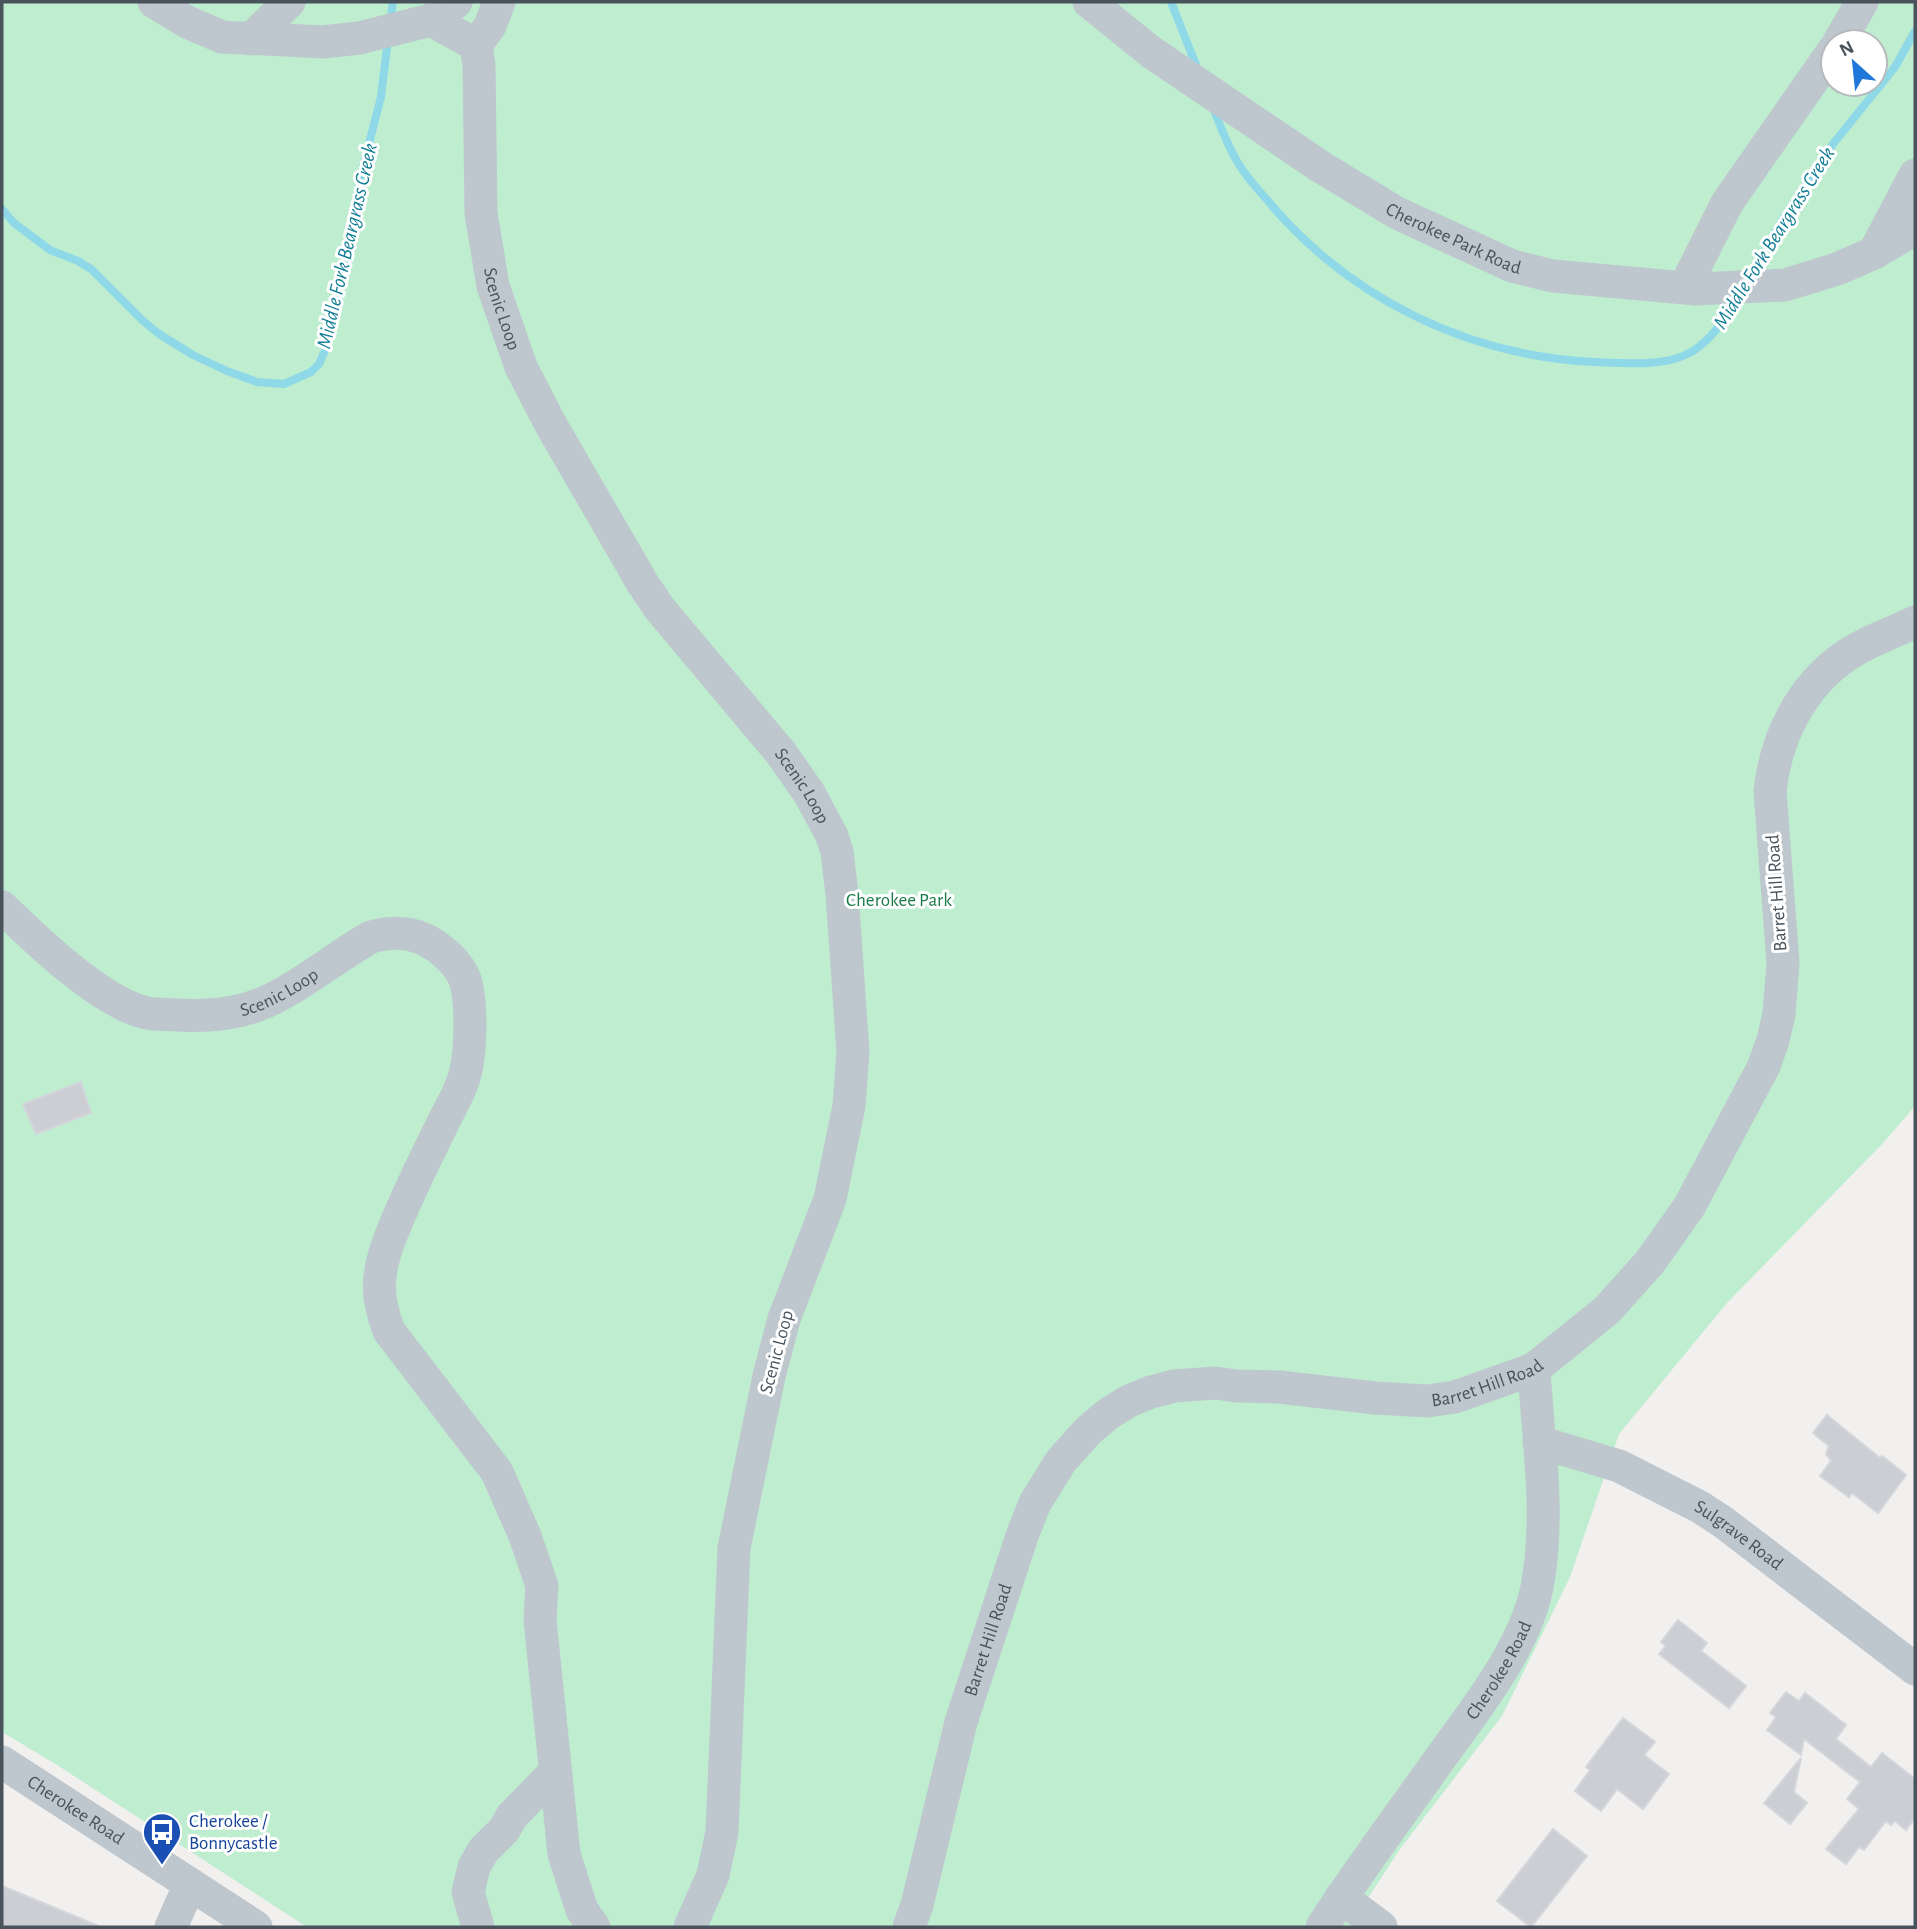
<svg xmlns="http://www.w3.org/2000/svg" width="1917" height="1929" font-family="'Alegreya Sans',sans-serif">
  <rect width="100%" height="100%" fill="#f2efef"/>
  <!-- green -->
  <path fill="#bfedd0" fill-rule="evenodd" d="M 2,2 L 1915,2 L 1915,1106 L 1884,1142 L 1727,1303 L 1619,1434 L 1570,1577 L 1502,1716 L 1400,1849 L 1349,1927 L 307,1927 L 57,1765 L 2,1732 ZM 1833,42 L 1875,42 L 1875,84 L 1833,84 Z"/>
  <g fill="none" stroke-linecap="round" stroke-linejoin="round">
    <!-- stream -->
    <g stroke="#8ed8e8" stroke-width="8">
      <path d="M 1171,2 L 1198,70"/>
      <path d="M 390,23 L 393,2"/>
      <path d="M 1213,108 C 1221,127 1228,148 1240,166 C 1249,181 1262,193 1273,207 C 1355,301 1470,356 1594,362 C 1672,365 1698,368 1739,295"/>
      <path d="M 2,209 L 14,223 L 50,250 L 78,261 L 91,269 L 142,320 L 159,334 L 193,355 L 227,371 L 257,382 L 284,384 L 311,372 L 319,364 L 328,344 L 363,167 L 381,97 L 388,39"/>
      <path d="M 1749,278 L 1782,220 L 1833,144 L 1895,67 L 1915,31"/>
    </g>
  </g>
  <!-- building -->
  <g fill="#ccced4" stroke="#d3d6da" stroke-width="2">
    <path d="M 81,1082 L 91,1113 L 36,1134 L 23,1104 Z"/>
    <path d="M 1827,1415 L 1880,1458 L 1882,1456 L 1906,1475 L 1878,1513 L 1852,1493 L 1849,1497 L 1820,1476 L 1831,1461 L 1826,1454 L 1829,1446 L 1813,1433 Z"/>
    <path d="M 1678,1620 L 1707,1643 L 1701,1651 L 1746,1686 L 1729,1708 L 1659,1654 L 1666,1646 L 1661,1642 Z"/>
    <path d="M 1786,1692 L 1799,1701 L 1805,1693 L 1846,1725 L 1836,1739 L 1871,1767 L 1882,1753 L 1915,1779 L 1915,1818 L 1906,1830 L 1895,1821 L 1891,1825 L 1886,1821 L 1864,1850 L 1859,1847 L 1846,1864 L 1826,1849 L 1859,1809 L 1847,1799 L 1860,1782 L 1804,1739 L 1801,1755 L 1767,1730 L 1776,1717 L 1770,1713 Z"/>
    <path d="M 1623,1718 L 1655,1742 L 1644,1755 L 1669,1774 L 1643,1809 L 1617,1789 L 1601,1811 L 1575,1791 L 1590,1770 L 1586,1767 Z"/>
    <path d="M 1801,1758 L 1794,1792 L 1807,1803 L 1790,1824 L 1764,1803 Z"/>
    <path d="M 1553,1829 L 1587,1856 L 1531,1927 L 1497,1901 Z"/>
    <path d="M 2,1886 L 101,1927 L 2,1927 Z"/>
  </g>
  <g fill="none" stroke-linecap="round" stroke-linejoin="round">
    <!-- minor -->
    <g stroke="#bec7cd" stroke-width="33">
      <path d="M 154,2 L 187,22 L 222,37 L 323,42 L 359,38 L 431,20 L 456,2"/>
      <path id="s1" d="M 1089,2 L 1151,52 L 1321,167 L 1397,213 L 1512,266 L 1553,276 L 1696,289 L 1785,285 L 1837,269 L 1874,253 L 1915,229"/>
      <path id="s2" d="M 431,20 L 476,45 L 479,65 L 481,213 L 493,286 L 521,367 L 551,425 L 643,584 L 660,609 L 781,753 L 809,793 L 832,836 L 837,852 L 842,894 L 853,1052 L 849,1106 L 830,1199 L 784,1319 L 769,1376 L 734,1548 L 722,1832 L 713,1875 L 690,1927"/>
      <path d="M 251,39 L 289,2"/>
      <path d="M 1839,42 L 1862,2"/>
      <path d="M 476,45 L 490,26 L 499,2"/>
      <path d="M 1874,253 L 1915,175"/>
      <path d="M 1685,287 L 1727,203 L 1833,51"/>
      <path id="s3" d="M 2,907 C 35,939 102,1004 147,1013 C 157,1015 168,1014 179,1015 C 211,1017 242,1014 272,999 C 307,982 337,956 371,937 C 399,929 422,933 445,953 C 454,961 463,971 466,983 C 472,1007 471,1055 464,1078 C 459,1095 448,1111 441,1127 C 423,1163 405,1200 390,1238 C 377,1273 375,1295 389,1331 L 497,1472 L 525,1536 L 542,1586 L 540,1620 L 564,1854 L 582,1910 L 594,1927"/>
      <path id="s4" d="M 1539,1442 L 1619,1466 L 1700,1507 L 1723,1522 L 1915,1669"/>
      <path id="s5" d="M 2,1762 L 256,1927"/>
      <path d="M 1341,1897 L 1381,1927"/>
      <path d="M 171,1927 L 190,1884"/>
      <path d="M 478,1927 L 468,1892 L 474,1867 L 483,1851 L 504,1830 L 512,1816 L 555,1772"/>
      <path id="s6" d="M 909,1927 L 917,1905 L 961,1722 L 1022,1536 L 1035,1503 L 1061,1461 L 1088,1431 L 1108,1414 L 1129,1401 L 1151,1392 L 1174,1386 L 1216,1383 L 1236,1386 L 1279,1387 L 1375,1398 L 1428,1401 L 1455,1397 L 1534,1369 L 1607,1310 L 1650,1262 L 1689,1207 L 1764,1066 L 1773,1040 L 1779,1014 L 1783,963 L 1770,791 C 1776,737 1801,686 1847,655 C 1867,641 1893,633 1915,622"/>
      <path id="s7" d="M 1322,1927 C 1360,1868 1403,1811 1444,1753 C 1480,1704 1528,1642 1538,1582 C 1550,1511 1538,1440 1534,1369"/>
    </g>
  </g>
  <!-- icons -->
  <defs>
    <g id="bus-pin" transform="scale(2.0125)"><path d="M0 17L-7.5 6A9.5 9.5 0 1 1 7.5 6Z" fill="#1a4fb4" stroke="#fff"/><path d="M-5-6H5V4H4V6H2V4H-2V6H-4V4H-5ZM-3.5-4V0h7V-4ZM-3.5 1.2v1.5H-2V1.2ZM2 1.2v1.5H3.5V1.2Z" fill="#fff"/></g>
  </defs>
  <g fill-rule="evenodd">
    <use href="#bus-pin" x="162" y="1832"/>
  </g>
  <g text-anchor="middle" dominant-baseline="central" stroke-width="6" stroke-linejoin="round" paint-order="stroke">
    <!-- street labels -->
    <g font-size="19" fill="#48535c" stroke="#fff">
      <text stroke="none"><textPath href="#s1" startOffset="436">Cherokee Park Road</textPath></text>
      <text stroke="none"><textPath href="#s2" startOffset="318">Scenic Loop</textPath></text>
      <text stroke="none"><textPath href="#s2" startOffset="886">Scenic Loop</textPath></text>
      <text transform="translate(1777 893) rotate(-94)">Barret Hill Road</text>
      <text stroke="none"><textPath href="#s3" startOffset="318">Scenic Loop</textPath></text>
      <text transform="translate(777 1352) rotate(-75)">Scenic Loop</text>
      <text stroke="none"><textPath href="#s6" startOffset="948">Barret Hill Road</textPath></text>
      <text stroke="none"><textPath href="#s4" startOffset="222">Sulgrave Road</textPath></text>
      <text stroke="none"><textPath href="#s6" startOffset="298">Barret Hill Road</textPath></text>
      <text stroke="none"><textPath href="#s7" startOffset="312">Cherokee Road</textPath></text>
      <text stroke="none"><textPath href="#s5" startOffset="88">Cherokee Road</textPath></text>
    </g>
    <!-- park labels -->
    <g font-size="19" fill="#1b7b48" stroke="#fff">
      <text x="899" y="900">Cherokee Park</text>
    </g>
    <!-- transit labels -->
    <g font-size="19" fill="#164399" stroke="#fff" text-anchor="start">
      <text x="189" y="1821">Cherokee /<tspan x="189" dy="22">Bonnycastle</tspan></text>
    </g>
    <!-- water labels -->
    <g font-size="21" font-style="italic" fill="#127e96" stroke="#fff">
      <text transform="translate(1774 238) rotate(-58)">Middle Fork Beargrass Creek</text>
      <text transform="translate(347 246) rotate(-77)">Middle Fork Beargrass Creek</text>
    </g>
  </g>
  <!-- border -->
  <rect width="1917" height="1929" fill="none" stroke="#48535c" stroke-width="7"/>
  <!-- north arrow -->
  <g transform="translate(1854 63) rotate(333)"><circle r="33" fill="#ffffff" stroke="#b6babe" stroke-width="2"/>
  <path d="M0-5L12 26L0 18L-12 26Z" fill="#2077da"/>
  <text y="-10" font-size="19" font-weight="bold" text-anchor="middle" fill="#48535c">N</text>
  </g>
</svg>
